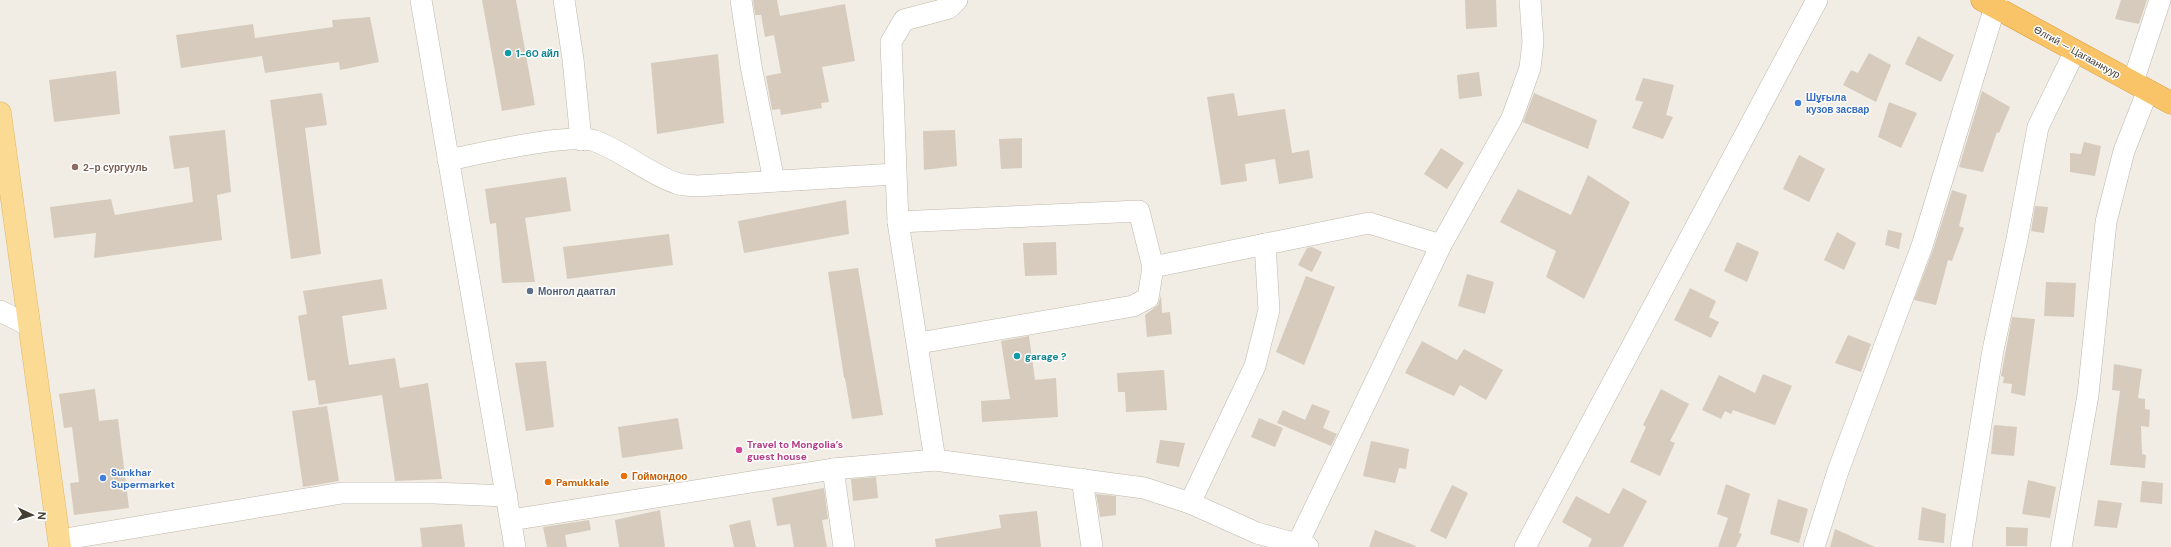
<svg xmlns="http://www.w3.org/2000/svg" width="2171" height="547" font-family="'DM Sans',sans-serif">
  <rect width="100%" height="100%" fill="#f1ede4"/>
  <!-- building -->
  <g fill="#d6cbbd">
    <path d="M 482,0 L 516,0 L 535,105 L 502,111 Z"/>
    <path d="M 753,0 L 777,0 L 780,16 L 845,4 L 855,61 L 822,67 L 829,102 L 821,103 L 822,108 L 781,115 L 780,109 L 772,110 L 766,76 L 781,73 L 774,35 L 765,37 L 761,15 L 755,15 Z"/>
    <path d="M 1465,0 L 1496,0 L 1497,27 L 1466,29 Z"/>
    <path d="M 2121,0 L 2147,0 L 2139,24 L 2115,19 Z"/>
    <path d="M 370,17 L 379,62 L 340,70 L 339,62 L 265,73 L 262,56 L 181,68 L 176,35 L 253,24 L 255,38 L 333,27 L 332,20 Z"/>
    <path d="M 1918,36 L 1954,55 L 1941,82 L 1905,64 Z"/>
    <path d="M 1869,53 L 1891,65 L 1876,102 L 1843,85 L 1851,70 L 1858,73 Z"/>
    <path d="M 718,54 L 724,123 L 657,134 L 651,63 Z"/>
    <path d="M 116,71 L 120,114 L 54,122 L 49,80 Z"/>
    <path d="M 1479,72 L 1482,96 L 1459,99 L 1457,75 Z"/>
    <path d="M 1643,78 L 1674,85 L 1666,115 L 1673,117 L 1663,139 L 1632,128 L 1643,102 L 1635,100 Z"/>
    <path d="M 1982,91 L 2010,107 L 1999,133 L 1997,132 L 1983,172 L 1959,167 Z"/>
    <path d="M 322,93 L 327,125 L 305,128 L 321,254 L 291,259 L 270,100 Z"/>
    <path d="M 1234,93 L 1238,116 L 1285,109 L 1292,153 L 1309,150 L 1313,178 L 1279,184 L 1275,159 L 1245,164 L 1247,181 L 1221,185 L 1207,97 Z"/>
    <path d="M 1534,93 L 1597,120 L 1588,149 L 1523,122 Z"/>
    <path d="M 1889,102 L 1917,113 L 1901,148 L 1878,137 Z"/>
    <path d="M 225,130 L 231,192 L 217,195 L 222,240 L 94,258 L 96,233 L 54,238 L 50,207 L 111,199 L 115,215 L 193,202 L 189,167 L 174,169 L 169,136 Z"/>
    <path d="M 955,130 L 957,166 L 924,170 L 923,131 Z"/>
    <path d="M 1022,138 L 1022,168 L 1001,169 L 999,139 Z"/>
    <path d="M 2084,142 L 2101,146 L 2095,176 L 2070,172 L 2070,153 L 2081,154 Z"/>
    <path d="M 1441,148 L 1464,163 L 1447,189 L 1424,174 Z"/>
    <path d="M 1799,155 L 1825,169 L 1809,202 L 1783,189 Z"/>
    <path d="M 1588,175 L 1630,202 L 1584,299 L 1546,277 L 1556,251 L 1500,222 L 1518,189 L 1571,215 Z"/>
    <path d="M 566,177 L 571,211 L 525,218 L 535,282 L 502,283 L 496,223 L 490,224 L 485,189 Z"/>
    <path d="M 1952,190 L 1967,195 L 1959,226 L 1964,228 L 1952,261 L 1948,260 L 1936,305 L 1914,300 L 1933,250 Z"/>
    <path d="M 846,200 L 849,234 L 744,253 L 738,221 Z"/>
    <path d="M 2035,206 L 2048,207 L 2044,233 L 2031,231 Z"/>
    <path d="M 1888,230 L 1902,233 L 1899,249 L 1885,245 Z"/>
    <path d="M 1837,232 L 1856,243 L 1844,270 L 1824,260 Z"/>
    <path d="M 669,234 L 673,265 L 567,279 L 563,247 Z"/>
    <path d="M 1056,242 L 1057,275 L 1025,276 L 1023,243 Z"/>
    <path d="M 1737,242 L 1759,252 L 1747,282 L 1724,271 Z"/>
    <path d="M 1312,247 L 1322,252 L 1312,272 L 1298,265 L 1307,248 Z"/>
    <path d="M 858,268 L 883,415 L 852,419 L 845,378 L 844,378 L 828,272 Z"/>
    <path d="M 1467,274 L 1494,282 L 1485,314 L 1458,306 Z"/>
    <path d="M 1306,276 L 1335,287 L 1304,365 L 1276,352 Z"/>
    <path d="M 382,279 L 387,309 L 342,316 L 349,365 L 395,358 L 400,388 L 428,383 L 442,479 L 395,481 L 382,395 L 319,405 L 315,380 L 308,381 L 298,316 L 307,314 L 303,291 Z"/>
    <path d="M 2046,282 L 2076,283 L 2074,317 L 2044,316 Z"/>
    <path d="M 1690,288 L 1716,301 L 1709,317 L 1719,322 L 1711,338 L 1674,320 Z"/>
    <path d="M 1161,295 L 1162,313 L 1170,312 L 1172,334 L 1147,337 L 1145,315 L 1158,305 Z"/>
    <path d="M 2012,317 L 2035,319 L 2025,396 L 2011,393 L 2012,384 L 2003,383 L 2004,377 L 2001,376 Z"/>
    <path d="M 1848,335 L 1871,344 L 1861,372 L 1835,363 Z"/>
    <path d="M 1029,336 L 1035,380 L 1056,378 L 1058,417 L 982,422 L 981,401 L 1010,399 L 1001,341 Z"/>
    <path d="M 1422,341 L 1457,360 L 1464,349 L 1503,370 L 1486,400 L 1460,385 L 1454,396 L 1405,373 Z"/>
    <path d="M 546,361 L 554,427 L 526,431 L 515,363 Z"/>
    <path d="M 2114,364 L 2142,369 L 2138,398 L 2145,399 L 2145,409 L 2150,410 L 2149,427 L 2141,426 L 2142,454 L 2146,455 L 2145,468 L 2110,465 L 2120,391 L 2112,390 Z"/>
    <path d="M 1164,370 L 1167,410 L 1126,412 L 1125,392 L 1118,392 L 1117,373 Z"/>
    <path d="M 1763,374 L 1792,386 L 1775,425 L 1733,410 L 1731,414 L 1725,411 L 1721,419 L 1702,410 L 1719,375 L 1755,393 Z"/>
    <path d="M 95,389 L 99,421 L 118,419 L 129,508 L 74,515 L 70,483 L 79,482 L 72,427 L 64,428 L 59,394 Z"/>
    <path d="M 1661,389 L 1689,404 L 1670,441 L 1675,443 L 1660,476 L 1630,462 L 1646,427 L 1643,425 Z"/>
    <path d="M 1312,404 L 1330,411 L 1323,428 L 1337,434 L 1331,446 L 1277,423 L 1283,410 L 1305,420 Z"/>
    <path d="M 327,406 L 339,481 L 303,487 L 292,411 Z"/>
    <path d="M 678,418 L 683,449 L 622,458 L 618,427 Z"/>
    <path d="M 1259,418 L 1283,428 L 1275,447 L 1251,437 Z"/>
    <path d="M 1994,425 L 2017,427 L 2014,456 L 1991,454 Z"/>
    <path d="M 1160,440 L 1185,443 L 1179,467 L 1156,463 Z"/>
    <path d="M 1371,441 L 1409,449 L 1406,469 L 1399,468 L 1395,483 L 1363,476 Z"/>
    <path d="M 876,477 L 878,498 L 853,501 L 851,479 Z"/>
    <path d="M 2028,480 L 2056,487 L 2050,518 L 2022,514 Z"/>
    <path d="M 2142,481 L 2163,483 L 2162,504 L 2140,502 Z"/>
    <path d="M 1726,484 L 1750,494 L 1739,533 L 1742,534 L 1736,547 L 1718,547 L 1728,518 L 1717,514 Z"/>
    <path d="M 1452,485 L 1468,493 L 1446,539 L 1430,531 Z"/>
    <path d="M 824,488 L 828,519 L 822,520 L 827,547 L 794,547 L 790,524 L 777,526 L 772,498 Z"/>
    <path d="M 1623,488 L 1647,501 L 1623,547 L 1588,547 L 1592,539 L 1562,522 L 1576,496 L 1609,514 Z"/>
    <path d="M 1096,494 L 1116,496 L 1116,515 L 1100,517 Z"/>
    <path d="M 1778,499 L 1808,509 L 1799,543 L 1770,534 Z"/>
    <path d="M 2098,500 L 2122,503 L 2117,528 L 2094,526 Z"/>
    <path d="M 1922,507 L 1946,514 L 1944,543 L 1918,540 Z"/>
    <path d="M 660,510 L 665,547 L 619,547 L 615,520 Z"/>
    <path d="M 1037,511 L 1041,547 L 936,547 L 935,539 L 1001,528 L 999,515 Z"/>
    <path d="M 589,520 L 591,530 L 565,535 L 567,547 L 547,547 L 543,527 Z"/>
    <path d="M 750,520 L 756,547 L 734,547 L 729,525 Z"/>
    <path d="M 462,524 L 465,547 L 422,547 L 420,528 Z"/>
    <path d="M 2006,527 L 2028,528 L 2027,546 L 2006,546 Z"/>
    <path d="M 1835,529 L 1875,547 L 1830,547 Z"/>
    <path d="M 1375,530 L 1416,546 L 1415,547 L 1369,547 Z"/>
  </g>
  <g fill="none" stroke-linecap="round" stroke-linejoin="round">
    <!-- minor casing -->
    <g stroke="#bfb7aa" stroke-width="22">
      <g id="minor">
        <path d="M 421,0 L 515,547"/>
        <path d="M 564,0 L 573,59 L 581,140"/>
        <path d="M 741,0 L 751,66 L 774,181"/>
        <path d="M 2133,82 L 2160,0"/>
        <path d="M 448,160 C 479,154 570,132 595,141 C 625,152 647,173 676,183 C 683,186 691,185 697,186 L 895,174"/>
        <path d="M 898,222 L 1139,211 L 1153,267 L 1148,298 L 1133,306 L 919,343"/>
        <path d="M 1153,267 L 1369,223 L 1441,245"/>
        <path d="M 0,311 L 28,325"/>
        <path d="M 935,460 L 898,222 L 891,42 L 904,20 L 949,8 L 957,0"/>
        <path d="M 833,469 L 844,547"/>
        <path d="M 1082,479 L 1092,547"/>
        <path d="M 1190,503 L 1255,366 L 1269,310 L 1265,244"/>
        <path d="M 511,520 L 833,469 L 935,460 L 1144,488 L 1190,503 L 1257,533 L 1308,547"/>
        <path d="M 59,540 L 342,493 L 434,493 L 507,496"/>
        <path d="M 1298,543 L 1441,245 L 1512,118 L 1530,68 L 1533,42 L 1530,0"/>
        <path d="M 1525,547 L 1817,0"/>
        <path d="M 1814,547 L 1838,471 L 1922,246 L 1997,0"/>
        <path d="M 1961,547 L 1993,350 L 2017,239 L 2038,127 L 2075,51"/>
        <path d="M 2061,547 L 2088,395 L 2106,222 L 2124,151 L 2148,90"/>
      </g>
    </g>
    <!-- major casing -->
    <g stroke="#dfb765" stroke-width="23">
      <path id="major" d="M 0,113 L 60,547"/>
    </g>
    <!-- highway casing -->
    <g stroke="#d79838" stroke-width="23">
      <path id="highway" d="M 1982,0 L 2171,103"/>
    </g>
    <!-- minor -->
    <use href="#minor" stroke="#fff" stroke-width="21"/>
    <!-- major -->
    <use href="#major" stroke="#fbda94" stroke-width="22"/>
    <!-- highway -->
    <use href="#highway" stroke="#f9c468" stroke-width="22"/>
  </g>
  <!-- markers -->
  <g fill="#0f9aa8" stroke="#fff" stroke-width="1.5">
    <circle cx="508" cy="53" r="4"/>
    <circle cx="1017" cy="356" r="4"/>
  </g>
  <g fill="#3f7fe0" stroke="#fff" stroke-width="1.5">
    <circle cx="1798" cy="103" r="4"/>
    <circle cx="103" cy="478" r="4"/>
  </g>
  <circle fill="#8d6e63" stroke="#fff" stroke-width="1.5" cx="75" cy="167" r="4"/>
  <circle fill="#5c6f8a" stroke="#fff" stroke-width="1.5" cx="530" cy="291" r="4"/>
  <circle fill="#d1479c" stroke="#fff" stroke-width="1.5" cx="739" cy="450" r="4"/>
  <g fill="#e8710a" stroke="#fff" stroke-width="1.5">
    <circle cx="624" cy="476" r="4"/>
    <circle cx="548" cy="482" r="4"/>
  </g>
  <g text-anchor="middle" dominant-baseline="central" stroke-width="3" stroke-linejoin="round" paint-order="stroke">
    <!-- street labels -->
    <g font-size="10" fill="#433d34" stroke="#fff">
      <text transform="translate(2077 52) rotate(29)">Өлгий — Цагааннуур</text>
    </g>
    <!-- culture labels -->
    <g font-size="10" font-weight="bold" fill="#0d838f" stroke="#fff" text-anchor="start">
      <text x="516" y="53">1-60 айл</text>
      <text x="1025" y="356">garage ?</text>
    </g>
    <!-- shop labels -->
    <g font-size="10" font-weight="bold" fill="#366cbe" stroke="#fff" text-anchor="start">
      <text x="1806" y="97">Шұғыла<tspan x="1806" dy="12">кузов засвар</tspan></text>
      <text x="111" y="472">Sunkhar<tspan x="111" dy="12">Supermarket</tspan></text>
    </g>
    <!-- education labels -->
    <g font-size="10" font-weight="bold" fill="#785e54" stroke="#fff" text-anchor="start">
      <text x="83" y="167">2-р сургууль</text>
    </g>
    <!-- service labels -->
    <g font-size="10" font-weight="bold" fill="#4e5e75" stroke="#fff" text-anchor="start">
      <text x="538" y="291">Монгол даатгал</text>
    </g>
    <!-- hotel labels -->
    <g font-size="10" font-weight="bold" fill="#b23c85" stroke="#fff" text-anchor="start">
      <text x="747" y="444">Travel to Mongolia’s<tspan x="747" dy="12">guest house</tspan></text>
    </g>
    <!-- food labels -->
    <g font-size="10" font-weight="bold" fill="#c56008" stroke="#fff" text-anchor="start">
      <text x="632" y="476">Гоймондоо</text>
      <text x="556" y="482">Pamukkale</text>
    </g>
  </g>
  <!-- north arrow -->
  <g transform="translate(32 515) rotate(94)" stroke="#ffffff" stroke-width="3" paint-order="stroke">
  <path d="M0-3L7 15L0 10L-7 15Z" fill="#433d34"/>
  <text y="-6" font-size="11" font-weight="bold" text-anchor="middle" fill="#433d34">N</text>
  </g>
</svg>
